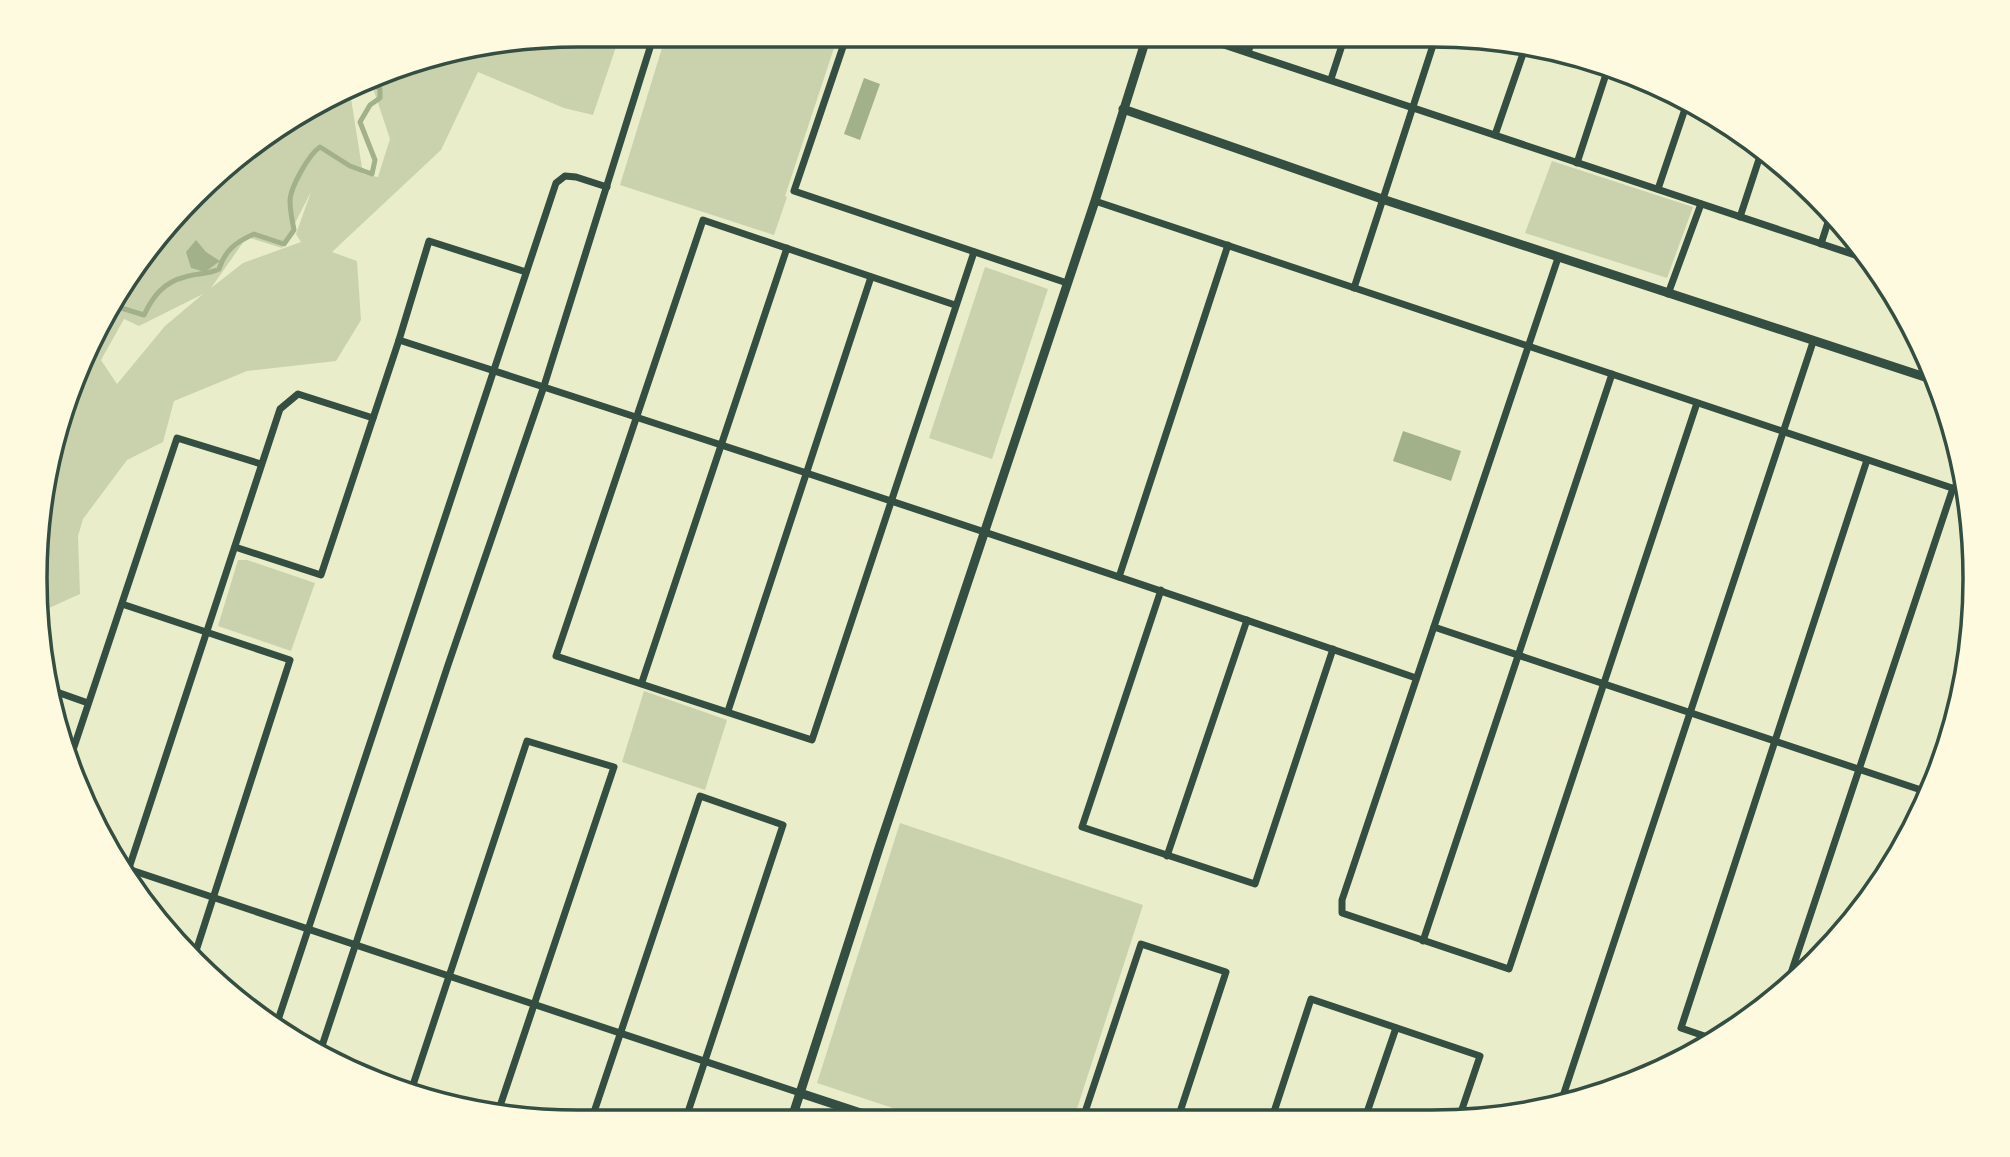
<svg xmlns="http://www.w3.org/2000/svg" width="2010" height="1157" font-family="'Titillium Web',sans-serif">
  <rect width="100%" height="100%" fill="#e9edc9"/>
  <!-- green -->
  <g fill="#cad2ad" fill-rule="evenodd">
    <path d="M 578,35 L 620,35 L 593,115 L 564,108 L 478,72 L 441,150 L 332,252 L 357,261 L 361,320 L 336,361 L 247,371 L 174,401 L 163,442 L 127,460 L 83,519 L 78,536 L 80,594 L 40,612 L 35,579 L 54,437 L 127,276 L 248,147 L 350,92 L 363,174 L 378,177 L 390,139 L 371,82 L 404,64 ZM 311,192 L 296,234 L 301,242 L 243,263 L 211,288 L 247,237 L 282,248 ZM 203,294 L 165,326 L 117,384 L 101,360 L 124,319 L 139,326 Z"/>
    <path d="M 666,35 L 824,35 L 832,38 L 835,45 L 785,196 L 787,197 L 774,235 L 620,185 Z"/>
    <path d="M 1552,161 L 1693,207 L 1667,278 L 1525,233 Z"/>
    <path d="M 985,267 L 1048,289 L 992,459 L 929,438 Z"/>
    <path d="M 238,560 L 247,560 L 315,583 L 291,651 L 218,626 Z"/>
    <path d="M 644,691 L 727,720 L 705,790 L 622,762 Z"/>
    <path d="M 900,823 L 1143,905 L 1073,1121 L 932,1121 L 817,1083 Z"/>
  </g>
  <!-- water -->
  <g fill="#a3b18a">
    <path d="M 864,78 L 880,84 L 860,140 L 844,134 Z"/>
    <path d="M 196,240 L 206,252 L 220,261 L 205,272 L 191,268 L 186,252 Z"/>
    <path d="M 1403,431 L 1461,451 L 1451,481 L 1393,461 Z"/>
  </g>
  <g fill="none" stroke-linecap="round" stroke-linejoin="round">
    <!-- stream -->
    <path stroke="#a3b18a" stroke-width="5" d="M 111,311 L 118,307 L 144,315 C 153,296 164,282 185,277 C 197,273 207,275 219,269 C 225,250 236,242 254,234 L 284,244 L 294,230 C 292,220 290,210 290,201 C 290,188 309,154 320,147 L 350,166 L 372,174 L 375,160 L 360,122 L 370,105 L 380,98 L 380,89 L 372,81"/>
    <!-- minor -->
    <g stroke="#344e41" stroke-width="7">
      <path d="M 847,35 L 794,191 L 1067,283"/>
      <path d="M 1197,36 L 1870,260"/>
      <path d="M 1248,52 L 1254,36"/>
      <path d="M 1331,79 L 1345,36"/>
      <path d="M 1495,135 L 1525,48"/>
      <path d="M 1577,163 L 1609,65"/>
      <path d="M 1658,189 L 1687,103"/>
      <path d="M 1095,201 L 1967,493"/>
      <path d="M 1740,217 L 1762,150"/>
      <path d="M 1821,244 L 1831,213"/>
      <path d="M 1558,258 L 1342,900 L 1342,913 L 1509,969 L 1697,403"/>
      <path d="M 1354,288 L 1436,36"/>
      <path d="M 1668,294 L 1701,204"/>
      <path d="M 955,305 L 703,220 L 556,656 L 812,740 L 974,252"/>
      <path d="M 399,340 C 739,450 1079,562 1416,678"/>
      <path d="M 235,547 L 321,575 L 399,340 L 429,241 L 526,272"/>
      <path d="M 1119,577 L 1228,245"/>
      <path d="M 1161,590 L 1082,827 L 1255,884 L 1333,649"/>
      <path d="M 122,604 L 290,660 L 195,954"/>
      <path d="M 1434,627 L 1930,793"/>
      <path d="M 642,682 L 787,248"/>
      <path d="M 54,691 L 88,703"/>
      <path d="M 728,711 L 871,277"/>
      <path d="M 69,762 L 177,438 L 261,464"/>
      <path d="M 1167,856 L 1247,620"/>
      <path d="M 125,868 L 800,1093"/>
      <path d="M 128,871 L 280,409 L 298,394 L 373,418"/>
      <path d="M 1423,941 L 1612,374"/>
      <path d="M 1787,985 L 1953,488"/>
      <path d="M 275,1029 L 556,183 L 565,176 L 576,177 L 607,187"/>
      <path d="M 1716,1040 L 1681,1028 L 1867,460"/>
      <path d="M 320,1052 L 448,665 L 544,386 L 654,35"/>
      <path d="M 410,1094 L 527,741 L 614,767 L 498,1112"/>
      <path d="M 1561,1102 L 1813,342"/>
      <path d="M 591,1121 L 700,796 L 783,825 L 685,1121"/>
      <path d="M 1082,1121 L 1141,944 L 1226,972 L 1177,1121"/>
      <path d="M 1271,1121 L 1311,999 L 1480,1056 L 1458,1121"/>
      <path d="M 1364,1121 L 1396,1028"/>
    </g>
    <!-- tertiary -->
    <g stroke="#344e41" stroke-width="9">
      <path d="M 1123,109 L 1382,199 L 1937,381"/>
      <path d="M 800,1093 L 885,1121"/>
      <path d="M 791,1121 L 879,848 L 1095,201 L 1147,36"/>
    </g>
  </g>
  <!-- crop -->
  <path d="M0 0H2010V1157H0ZM578 47H1432A531 531 0 0 1 1963 578V579A531 531 0 0 1 1432 1110H578A531 531 0 0 1 47 579V578A531 531 0 0 1 578 47Z" fill="#fefae0" fill-rule="evenodd"/>
  <path fill="none" stroke="#344e41" stroke-width="3.5" d="M578 47H1432A531 531 0 0 1 1963 578V579A531 531 0 0 1 1432 1110H578A531 531 0 0 1 47 579V578A531 531 0 0 1 578 47Z"/>
</svg>
